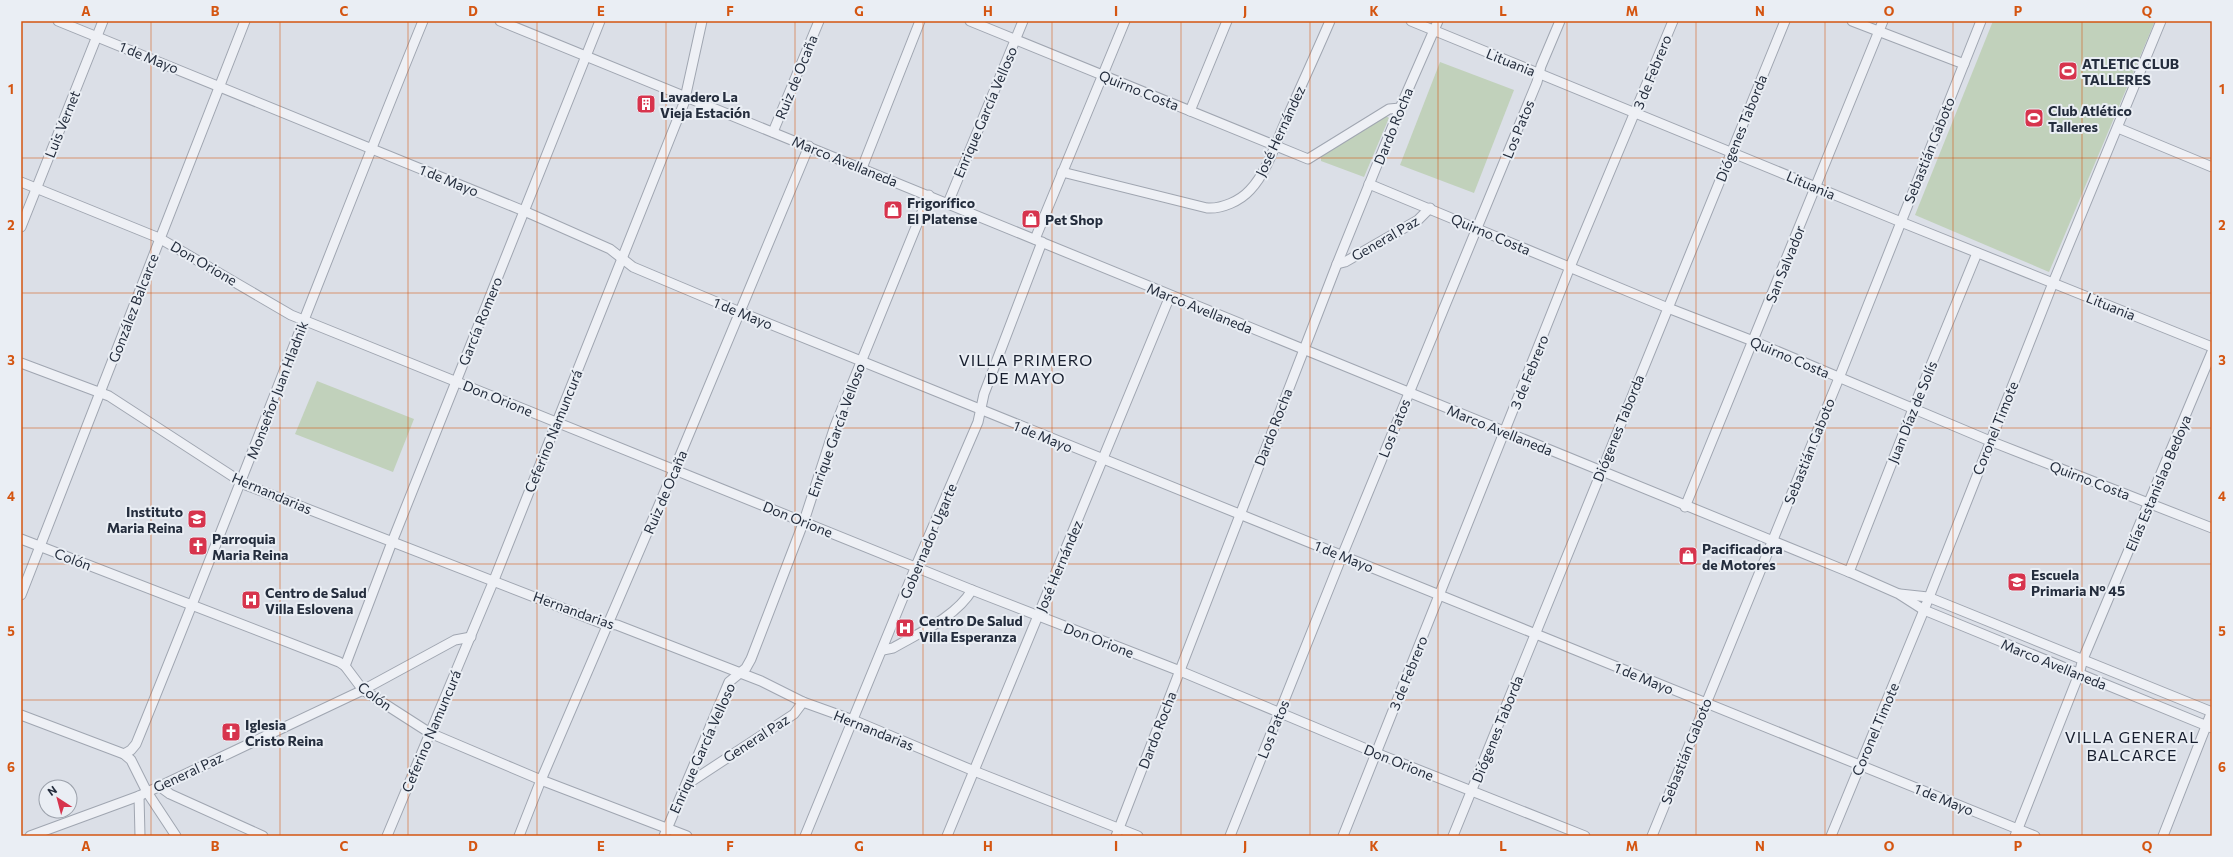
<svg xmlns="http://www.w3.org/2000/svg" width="2233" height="857" font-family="Commissioner,sans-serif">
  <rect width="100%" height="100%" fill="#dbdfe7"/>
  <!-- green -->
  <g fill="#c1d1bb">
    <path d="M 1993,21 L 2155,21 L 2049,272 L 1915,215 Z"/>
    <path d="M 1440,62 L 1514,90 L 1474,193 L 1400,165 Z"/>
    <path d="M 1386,116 L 1389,118 L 1364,177 L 1321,161 L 1321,156 Z"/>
    <path d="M 317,381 L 414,419 L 393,472 L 295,434 Z"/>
  </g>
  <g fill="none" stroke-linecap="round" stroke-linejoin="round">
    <!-- minor casing -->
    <g stroke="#a0a6b1" stroke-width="11">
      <g id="minor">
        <path d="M 58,21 L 524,211 L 610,249 L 633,267 L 740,312 L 2035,836"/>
        <path d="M 500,21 L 1849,572 L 1899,594 L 1924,610 L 2212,728"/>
        <path d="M 970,21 L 1308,159 L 1389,109 L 1400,108"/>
        <path d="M 1411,21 L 1901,222 L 2212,347"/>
        <path d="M 1852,21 L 1964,64"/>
        <path d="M 1190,111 L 1227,21"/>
        <path d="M 2118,128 L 2212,167"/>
        <path d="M 773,132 L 819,21"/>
        <path d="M 862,168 L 920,21"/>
        <path d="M 1062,172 L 1207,208 C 1222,209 1240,201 1250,190 C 1266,173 1275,146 1284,125 C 1299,90 1315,56 1330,21"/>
        <path d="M 21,182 L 159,238 L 291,315 L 972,590 L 1180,671 L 1376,753 L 1585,836"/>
        <path d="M 1369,184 L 1668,308 L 1753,341 L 1990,441 L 2212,528"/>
        <path d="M 948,203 L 1023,21"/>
        <path d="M 21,227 L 103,21"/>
        <path d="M 1035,239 L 1125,21"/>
        <path d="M 1337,264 L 1345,262 L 1418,220 L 1430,208"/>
        <path d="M 21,363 L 109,396 L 246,485 L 601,623 L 617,625 L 761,681 L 803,702 L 853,720 L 974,771 L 1138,836"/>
        <path d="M 1685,507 L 1883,21"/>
        <path d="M 21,539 L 339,662 L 345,666 L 363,690 L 430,733 L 541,780 L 687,836"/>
        <path d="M 1849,572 L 1913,409 L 1977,253"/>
        <path d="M 1900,594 L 1928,597 L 2212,712"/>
        <path d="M 21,595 L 245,21"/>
        <path d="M 883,650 L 893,648 C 919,633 956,617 972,590"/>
        <path d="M 345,666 L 392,542 L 600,21"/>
        <path d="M 21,715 L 124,754 L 131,760 L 147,792 L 176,836"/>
        <path d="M 124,754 L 131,750 L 136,744 C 234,504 325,261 423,21"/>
        <path d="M 686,785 L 794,714 L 803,702"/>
        <path d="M 159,786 L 170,794 L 263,836"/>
        <path d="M 139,796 L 140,836"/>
        <path d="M 30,836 L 139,796 L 363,690 L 455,640 L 471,637"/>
        <path d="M 387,836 L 494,580 L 684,103 L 702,21"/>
        <path d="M 519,836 L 541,780 L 674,470 L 809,146"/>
        <path d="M 664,836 L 729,682 L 746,668 L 751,659 L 804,521 L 835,426 L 929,195"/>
        <path d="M 805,836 L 916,566 L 978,422 L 984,394 L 1042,242"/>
        <path d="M 947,836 L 1170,296"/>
        <path d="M 1116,836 L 1337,264 L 1400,108 L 1438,21"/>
        <path d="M 1230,836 L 1342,556 L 1537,82 L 1541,66 L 1560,21"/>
        <path d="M 1343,836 L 1570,267 L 1673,21"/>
        <path d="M 1453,836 L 1785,21"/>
        <path d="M 1652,836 L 1839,378 L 1981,21"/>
        <path d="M 1831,836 L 1924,610 L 2053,283 L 2161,21"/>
        <path d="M 2015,836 L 2079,674 L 2083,659 L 2212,352"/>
        <path d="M 2163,836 L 2212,711"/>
      </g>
    </g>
    <!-- minor -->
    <use href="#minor" stroke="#eef0f5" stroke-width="9"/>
  </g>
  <!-- grid -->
  <path fill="none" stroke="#d45511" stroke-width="1" stroke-opacity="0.55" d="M 151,21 L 151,836M 280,21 L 280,836M 408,21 L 408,836M 537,21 L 537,836M 666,21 L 666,836M 795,21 L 795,836M 923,21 L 923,836M 1052,21 L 1052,836M 1181,21 L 1181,836M 1310,21 L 1310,836M 1438,21 L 1438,836M 1567,21 L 1567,836M 1696,21 L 1696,836M 1825,21 L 1825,836M 1953,21 L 1953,836M 2082,21 L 2082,836M 21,158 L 2212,158M 21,293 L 2212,293M 21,428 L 2212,428M 21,564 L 2212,564M 21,700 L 2212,700"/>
  <!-- icons -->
  <defs>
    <g id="stadium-square" transform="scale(1)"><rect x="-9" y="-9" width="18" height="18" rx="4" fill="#d7344d" stroke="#eaeef4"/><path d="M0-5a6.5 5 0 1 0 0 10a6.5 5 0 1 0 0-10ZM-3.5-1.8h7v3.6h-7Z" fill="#fff"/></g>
    <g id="building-square" transform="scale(1)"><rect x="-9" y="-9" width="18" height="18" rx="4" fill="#d7344d" stroke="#eaeef4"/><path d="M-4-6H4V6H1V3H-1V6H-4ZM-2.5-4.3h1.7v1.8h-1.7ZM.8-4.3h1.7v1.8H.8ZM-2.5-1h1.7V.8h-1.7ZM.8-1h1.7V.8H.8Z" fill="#fff"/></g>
    <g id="shop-square" transform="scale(1)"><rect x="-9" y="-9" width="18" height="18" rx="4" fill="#d7344d" stroke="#eaeef4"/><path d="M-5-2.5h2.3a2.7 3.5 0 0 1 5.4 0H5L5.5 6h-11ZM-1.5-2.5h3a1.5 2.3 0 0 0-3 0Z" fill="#fff"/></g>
    <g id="school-square" transform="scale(1)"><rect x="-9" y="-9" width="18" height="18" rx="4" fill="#d7344d" stroke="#eaeef4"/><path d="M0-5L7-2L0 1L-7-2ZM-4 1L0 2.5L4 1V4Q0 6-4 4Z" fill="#fff"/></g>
    <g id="church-square" transform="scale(1)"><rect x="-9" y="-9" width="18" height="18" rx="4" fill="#d7344d" stroke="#eaeef4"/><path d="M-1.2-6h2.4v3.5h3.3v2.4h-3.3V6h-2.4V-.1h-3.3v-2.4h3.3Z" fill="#fff"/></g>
    <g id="hospital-square" transform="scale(1)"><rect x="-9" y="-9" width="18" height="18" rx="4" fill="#d7344d" stroke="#eaeef4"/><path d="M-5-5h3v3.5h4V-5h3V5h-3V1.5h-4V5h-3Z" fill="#fff"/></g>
  </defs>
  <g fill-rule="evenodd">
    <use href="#stadium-square" x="2068" y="71"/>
    <use href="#building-square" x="646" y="104"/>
    <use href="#stadium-square" x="2034" y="118"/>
    <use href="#shop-square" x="893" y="210"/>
    <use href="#shop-square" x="1031" y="219"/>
    <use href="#school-square" x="197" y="519"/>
    <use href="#church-square" x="198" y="546"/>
    <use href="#shop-square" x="1688" y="556"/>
    <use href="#school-square" x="2017" y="582"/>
    <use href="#hospital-square" x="251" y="600"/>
    <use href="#hospital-square" x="905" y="628"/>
    <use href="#church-square" x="231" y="732"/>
  </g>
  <g text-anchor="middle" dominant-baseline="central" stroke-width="4" stroke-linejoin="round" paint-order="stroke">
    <!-- street labels -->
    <g font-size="14" fill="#242d3d" stroke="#eaeef4">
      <text transform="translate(149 57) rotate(22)">1 de Mayo</text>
      <text transform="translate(1511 62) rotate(22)">Lituania</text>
      <text transform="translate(1652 72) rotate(-68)">3 de Febrero</text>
      <text transform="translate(796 77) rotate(-68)">Ruiz de Ocaña</text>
      <text transform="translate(1139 90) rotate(22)">Quirno Costa</text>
      <text transform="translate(985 112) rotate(-67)">Enrique García Velloso</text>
      <text transform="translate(62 124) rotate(-68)">Luis Vernet</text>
      <text transform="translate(1393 126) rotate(-68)">Dardo Rocha</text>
      <text transform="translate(1741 128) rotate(-68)">Diógenes Taborda</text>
      <text transform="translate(1518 129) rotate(-68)">Los Patos</text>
      <text transform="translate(1280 131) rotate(-65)">José Hernández</text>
      <text transform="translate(1929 150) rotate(-68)">Sebastián Gaboto</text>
      <text transform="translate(845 161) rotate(22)">Marco Avellaneda</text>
      <text transform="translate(449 180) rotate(22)">1 de Mayo</text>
      <text transform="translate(1811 185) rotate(23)">Lituania</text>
      <text transform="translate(1491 234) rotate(23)">Quirno Costa</text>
      <text transform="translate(1385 238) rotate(-30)">General Paz</text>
      <text transform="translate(204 263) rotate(30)">Don Orione</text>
      <text transform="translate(1785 264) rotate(-68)">San Salvador</text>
      <text transform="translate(2111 306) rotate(22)">Lituania</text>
      <text transform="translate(133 308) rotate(-69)">González Balcarce</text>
      <text transform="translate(1200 308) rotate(22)">Marco Avellaneda</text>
      <text transform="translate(743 313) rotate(22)">1 de Mayo</text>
      <text transform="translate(480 321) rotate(-68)">García Romero</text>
      <text transform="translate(1790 357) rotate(23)">Quirno Costa</text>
      <text transform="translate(1529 372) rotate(-68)">3 de Febrero</text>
      <text transform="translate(277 390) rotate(-69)">Monseñor Juan Hladnik</text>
      <text transform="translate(498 398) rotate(22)">Don Orione</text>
      <text transform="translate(1912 412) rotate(-68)">Juan Díaz de Solís</text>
      <text transform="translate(1273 427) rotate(-69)">Dardo Rocha</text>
      <text transform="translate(1394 428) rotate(-68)">Los Patos</text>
      <text transform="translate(1618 428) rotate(-68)">Diógenes Taborda</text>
      <text transform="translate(1995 428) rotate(-68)">Coronel Timote</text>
      <text transform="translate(836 430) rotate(-70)">Enrique García Velloso</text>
      <text transform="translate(1500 430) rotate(22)">Marco Avellaneda</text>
      <text transform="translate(553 431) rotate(-68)">Ceferino Namuncurá</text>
      <text transform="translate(1043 436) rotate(22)">1 de Mayo</text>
      <text transform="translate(1809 451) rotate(-68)">Sebastián Gaboto</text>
      <text transform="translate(2090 480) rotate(21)">Quirno Costa</text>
      <text transform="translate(2158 483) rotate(-67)">Elías Estanislao Bedoya</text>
      <text transform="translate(665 492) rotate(-67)">Ruiz de Ocaña</text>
      <text transform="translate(272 493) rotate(23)">Hernandarias</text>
      <text transform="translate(798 519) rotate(22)">Don Orione</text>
      <text transform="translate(928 541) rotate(-67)">Gobernador Ugarte</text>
      <text transform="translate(1344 556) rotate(22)">1 de Mayo</text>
      <text transform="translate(73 559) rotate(21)">Colón</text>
      <text transform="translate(1059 566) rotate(-67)">José Hernández</text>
      <text transform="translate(574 610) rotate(20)">Hernandarias</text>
      <text transform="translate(1099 640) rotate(21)">Don Orione</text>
      <text transform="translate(2054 664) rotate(22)">Marco Avellaneda</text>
      <text transform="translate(1408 673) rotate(-68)">3 de Febrero</text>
      <text transform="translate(1644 678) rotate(22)">1 de Mayo</text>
      <text transform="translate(375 696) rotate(36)">Colón</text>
      <text transform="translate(1273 729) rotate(-68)">Los Patos</text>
      <text transform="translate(1497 729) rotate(-68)">Diógenes Taborda</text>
      <text transform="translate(1875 729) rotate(-67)">Coronel Timote</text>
      <text transform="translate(874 730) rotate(22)">Hernandarias</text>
      <text transform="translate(1157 730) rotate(-69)">Dardo Rocha</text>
      <text transform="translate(431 731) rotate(-67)">Ceferino Namuncurá</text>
      <text transform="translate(756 738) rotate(-33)">General Paz</text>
      <text transform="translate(702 748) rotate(-66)">Enrique García Velloso</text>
      <text transform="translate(1686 751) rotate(-68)">Sebastián Gaboto</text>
      <text transform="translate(1399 762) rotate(22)">Don Orione</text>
      <text transform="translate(188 772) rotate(-25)">General Paz</text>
      <text transform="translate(1944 799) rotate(22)">1 de Mayo</text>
    </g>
    <!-- poi labels -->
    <g font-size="14" font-weight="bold" fill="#242d3d" stroke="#eaeef4" text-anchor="start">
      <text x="2082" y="63">ATLETIC CLUB<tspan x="2082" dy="16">TALLERES</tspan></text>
      <text x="660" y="96">Lavadero La<tspan x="660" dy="16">Vieja Estación</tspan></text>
      <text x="2048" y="110">Club Atlético<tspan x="2048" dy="16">Talleres</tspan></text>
      <text x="907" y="202">Frigorífico<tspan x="907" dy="16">El Platense</tspan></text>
      <text x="1045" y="219">Pet Shop</text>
      <text x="183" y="511" text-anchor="end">Instituto<tspan x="183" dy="16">Maria Reina</tspan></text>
      <text x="212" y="538">Parroquia<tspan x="212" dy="16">Maria Reina</tspan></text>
      <text x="1702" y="548">Pacificadora<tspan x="1702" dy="16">de Motores</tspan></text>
      <text x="2031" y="574">Escuela<tspan x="2031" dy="16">Primaria Nº 45</tspan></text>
      <text x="265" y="592">Centro de Salud<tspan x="265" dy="16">Villa Eslovena</tspan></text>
      <text x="919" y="620">Centro De Salud<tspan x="919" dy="16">Villa Esperanza</tspan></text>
      <text x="245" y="724">Iglesia<tspan x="245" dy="16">Cristo Reina</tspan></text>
    </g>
    <!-- quarter labels -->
    <g font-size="16" letter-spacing="1" fill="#171e2e" stroke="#eaeef4">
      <text x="1026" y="359">VILLA PRIMERO<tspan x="1026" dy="18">DE MAYO</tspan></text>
      <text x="2132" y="736">VILLA GENERAL<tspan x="2132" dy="18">BALCARCE</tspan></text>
    </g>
  </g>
  <!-- border -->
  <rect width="2233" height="857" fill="none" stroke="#eaeef4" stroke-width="44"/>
  <!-- north arrow -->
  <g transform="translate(58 799) rotate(324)"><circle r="19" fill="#eaeef4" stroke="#9ba1ab"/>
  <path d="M0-3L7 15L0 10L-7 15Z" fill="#d7344d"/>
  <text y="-6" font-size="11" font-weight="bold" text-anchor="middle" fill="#242d3d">N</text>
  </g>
  <rect x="22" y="22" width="2189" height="813" fill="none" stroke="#d45511" stroke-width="1.5"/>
  <g font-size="13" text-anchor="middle" font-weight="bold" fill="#d45511">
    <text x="86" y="16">A</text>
    <text x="215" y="16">B</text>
    <text x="344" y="16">C</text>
    <text x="473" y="16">D</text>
    <text x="601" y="16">E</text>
    <text x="730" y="16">F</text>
    <text x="859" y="16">G</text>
    <text x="988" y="16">H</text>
    <text x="1116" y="16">I</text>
    <text x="1245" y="16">J</text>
    <text x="1374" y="16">K</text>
    <text x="1503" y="16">L</text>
    <text x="1632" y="16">M</text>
    <text x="1760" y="16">N</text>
    <text x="1889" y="16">O</text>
    <text x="2018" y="16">P</text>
    <text x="2147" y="16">Q</text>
    <text x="11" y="94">1</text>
    <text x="2222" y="94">1</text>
    <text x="11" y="230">2</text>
    <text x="2222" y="230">2</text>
    <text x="11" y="365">3</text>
    <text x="2222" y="365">3</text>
    <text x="11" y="501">4</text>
    <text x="2222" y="501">4</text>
    <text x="11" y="636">5</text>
    <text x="2222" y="636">5</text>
    <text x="11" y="772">6</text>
    <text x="2222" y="772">6</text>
    <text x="86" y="851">A</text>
    <text x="215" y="851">B</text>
    <text x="344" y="851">C</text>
    <text x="473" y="851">D</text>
    <text x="601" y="851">E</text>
    <text x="730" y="851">F</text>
    <text x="859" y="851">G</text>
    <text x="988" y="851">H</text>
    <text x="1116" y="851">I</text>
    <text x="1245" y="851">J</text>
    <text x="1374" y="851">K</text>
    <text x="1503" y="851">L</text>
    <text x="1632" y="851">M</text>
    <text x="1760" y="851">N</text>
    <text x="1889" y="851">O</text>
    <text x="2018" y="851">P</text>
    <text x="2147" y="851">Q</text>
  </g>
</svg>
